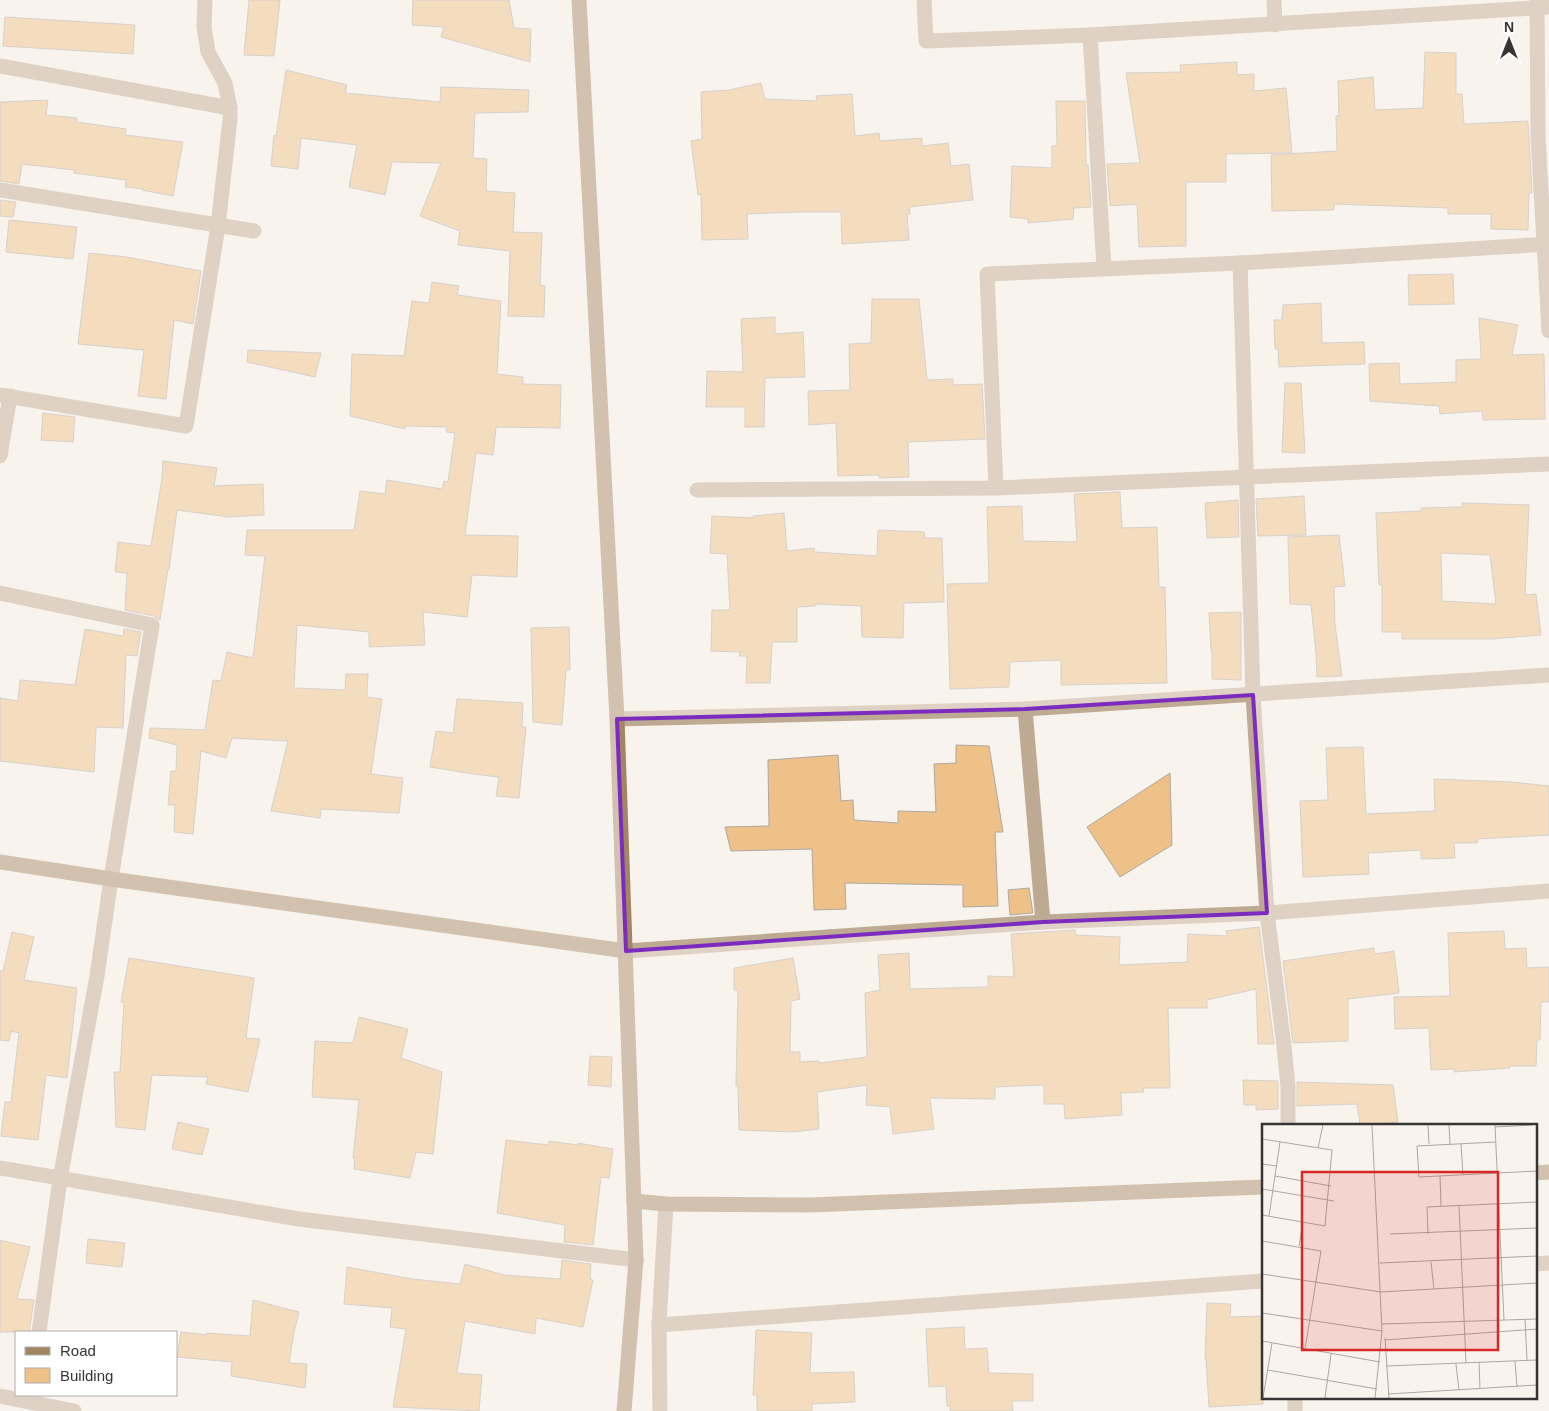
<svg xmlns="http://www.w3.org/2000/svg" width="1549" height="1411" font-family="Helvetica,sans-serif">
  <rect width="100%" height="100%" fill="#f9f3ed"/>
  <!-- building -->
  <g fill="#edc188" stroke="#ada8a2" fill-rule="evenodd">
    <path d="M 249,0 L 280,0 L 274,56 L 244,55 Z"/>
    <path d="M 413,0 L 509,0 L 514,28 L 531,29 L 530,62 L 441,37 L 444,27 L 412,25 Z"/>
    <path d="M 5,17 L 135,25 L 133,54 L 3,46 Z"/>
    <path d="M 1425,52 L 1456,53 L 1456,94 L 1462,94 L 1464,124 L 1528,121 L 1532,193 L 1529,193 L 1528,230 L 1491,229 L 1491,214 L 1448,214 L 1448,208 L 1334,204 L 1334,210 L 1272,211 L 1271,155 L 1337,151 L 1336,116 L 1339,116 L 1338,81 L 1373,77 L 1375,110 L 1423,108 Z"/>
    <path d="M 1237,62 L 1237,75 L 1254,74 L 1254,91 L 1286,88 L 1292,153 L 1226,154 L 1226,182 L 1186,182 L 1186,246 L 1139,247 L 1137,204 L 1110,206 L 1107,164 L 1140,163 L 1126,73 L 1181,72 L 1180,65 Z"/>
    <path d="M 286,70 L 347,85 L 345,93 L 440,102 L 441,87 L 529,90 L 528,112 L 475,113 L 473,158 L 487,159 L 486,191 L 515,193 L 513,232 L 542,233 L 540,285 L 545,286 L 544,317 L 508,316 L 510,251 L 458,245 L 460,231 L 420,216 L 441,163 L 392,162 L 385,195 L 349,187 L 357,145 L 301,138 L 298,169 L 271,166 L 274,135 L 276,136 Z"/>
    <path d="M 761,83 L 765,99 L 817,101 L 816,96 L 852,94 L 855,136 L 879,133 L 880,141 L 922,138 L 922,146 L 948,143 L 951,166 L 969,164 L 973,200 L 909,207 L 910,214 L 907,214 L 909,240 L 842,244 L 841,212 L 797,212 L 747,214 L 748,239 L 702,240 L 701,194 L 698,195 L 691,141 L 702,139 L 701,92 L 729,90 Z"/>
    <path d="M 48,100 L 46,115 L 77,118 L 77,122 L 126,129 L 125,135 L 183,142 L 173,196 L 142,190 L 143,189 L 125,187 L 126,180 L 74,173 L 74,170 L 22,164 L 19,184 L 0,181 L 0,102 Z"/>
    <path d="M 1056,101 L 1085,101 L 1086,165 L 1088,165 L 1091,207 L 1074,208 L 1073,219 L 1028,223 L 1028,219 L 1010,217 L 1012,166 L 1052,168 L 1052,146 L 1057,146 Z"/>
    <path d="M 0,200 L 16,202 L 13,217 L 0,216 Z"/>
    <path d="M 9,220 L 77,227 L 73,259 L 6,252 Z"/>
    <path d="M 89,253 L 127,257 L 201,271 L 193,324 L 174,320 L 166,399 L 138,396 L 144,350 L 78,344 Z"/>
    <path d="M 1453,274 L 1454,304 L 1409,305 L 1408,275 Z"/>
    <path d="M 432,282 L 459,286 L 457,295 L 501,301 L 497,374 L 523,377 L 523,384 L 561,385 L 560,428 L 496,427 L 493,455 L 476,453 L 465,535 L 518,536 L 517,577 L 472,575 L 467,617 L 423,612 L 425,645 L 369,647 L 369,632 L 297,625 L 294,688 L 345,690 L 346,674 L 368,674 L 367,697 L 382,699 L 371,774 L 403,778 L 399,813 L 321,809 L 320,818 L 271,811 L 288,741 L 232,738 L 226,758 L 201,751 L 193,834 L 174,832 L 175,805 L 168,805 L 171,771 L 176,771 L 177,745 L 149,738 L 150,728 L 205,730 L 213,680 L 221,681 L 227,652 L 253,658 L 265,556 L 245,555 L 247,530 L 354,530 L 360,491 L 385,494 L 387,480 L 442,489 L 444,481 L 448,482 L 455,433 L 446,432 L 447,427 L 406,426 L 405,429 L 350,416 L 352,354 L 404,356 L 412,301 L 429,303 Z"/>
    <path d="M 872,299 L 919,299 L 927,380 L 953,379 L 953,385 L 982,384 L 985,439 L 908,442 L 909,477 L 879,478 L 879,475 L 838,476 L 836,423 L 809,425 L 808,391 L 850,390 L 849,344 L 871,343 Z"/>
    <path d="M 1321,303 L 1322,343 L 1364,342 L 1365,364 L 1279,367 L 1278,349 L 1275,349 L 1274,320 L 1282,320 L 1283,305 Z"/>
    <path d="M 775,317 L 775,334 L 803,332 L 805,377 L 765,378 L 764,427 L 745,427 L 745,407 L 706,407 L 707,371 L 743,372 L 741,319 Z"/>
    <path d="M 1479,318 L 1518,325 L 1512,355 L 1544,354 L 1545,419 L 1483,420 L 1482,411 L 1440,414 L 1439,406 L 1370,401 L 1369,364 L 1399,363 L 1400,384 L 1456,382 L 1456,360 L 1481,359 Z"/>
    <path d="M 248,350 L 321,353 L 315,377 L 247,362 Z"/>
    <path d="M 1285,383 L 1301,383 L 1305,453 L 1282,452 Z"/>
    <path d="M 43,413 L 75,417 L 73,442 L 41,440 Z"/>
    <path d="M 163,461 L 217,468 L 214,486 L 263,484 L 264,515 L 229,517 L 177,510 L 169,569 L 168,569 L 160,620 L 154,616 L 125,610 L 127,573 L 115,572 L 118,542 L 151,546 L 162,478 Z"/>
    <path d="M 1120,492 L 1122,528 L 1157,527 L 1159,587 L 1165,587 L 1167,683 L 1061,685 L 1061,660 L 1010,662 L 1009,687 L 950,689 L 947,584 L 989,583 L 987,507 L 1022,506 L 1023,541 L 1077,542 L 1074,494 Z"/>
    <path d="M 1304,496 L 1306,535 L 1258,536 L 1256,499 Z"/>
    <path d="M 1238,500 L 1239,537 L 1207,538 L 1205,503 Z"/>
    <path d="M 1462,503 L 1529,505 L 1525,595 L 1536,594 L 1541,635 L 1492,639 L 1402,639 L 1402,632 L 1382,632 L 1382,585 L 1379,585 L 1376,513 L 1421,511 L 1421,508 L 1462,507 ZM 1441,553 L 1490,555 L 1496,604 L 1442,601 Z"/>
    <path d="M 784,513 L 787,551 L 814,548 L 814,552 L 877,556 L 878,530 L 924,532 L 925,538 L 942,538 L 944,602 L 904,603 L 903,638 L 862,637 L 861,606 L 815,604 L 815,606 L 797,607 L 797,642 L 772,642 L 770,683 L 746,683 L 747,656 L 739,656 L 740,652 L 711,651 L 712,610 L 730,610 L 727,554 L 710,553 L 712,516 L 753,518 L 753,516 Z"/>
    <path d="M 1339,535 L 1345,586 L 1334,587 L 1335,625 L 1342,676 L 1317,677 L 1316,653 L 1311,605 L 1290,604 L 1288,537 Z"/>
    <path d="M 1241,612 L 1241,680 L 1212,679 L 1212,651 L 1211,651 L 1209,613 Z"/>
    <path d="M 569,627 L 570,670 L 566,670 L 562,725 L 533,722 L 531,628 Z"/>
    <path d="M 85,629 L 123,636 L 124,629 L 141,632 L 137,656 L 126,655 L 123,728 L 96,727 L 94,772 L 0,761 L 0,698 L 18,701 L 20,680 L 75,685 Z"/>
    <path d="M 457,699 L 523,703 L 522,727 L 526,727 L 519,798 L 496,796 L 499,777 L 473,774 L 430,767 L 436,731 L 453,733 Z"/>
    <path d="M 956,745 L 989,746 L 1003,832 L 995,832 L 998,906 L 963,907 L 963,885 L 845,883 L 846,909 L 814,910 L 812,849 L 731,851 L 725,827 L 769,826 L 768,760 L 838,755 L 841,801 L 853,800 L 854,820 L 898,823 L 898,811 L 936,812 L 934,764 L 956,763 Z"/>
    <path d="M 1363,747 L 1366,814 L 1435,811 L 1434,779 L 1512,782 L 1549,786 L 1549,835 L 1478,839 L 1477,843 L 1454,843 L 1455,858 L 1421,859 L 1421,850 L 1368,853 L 1369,874 L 1303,877 L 1300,801 L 1328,800 L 1326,748 Z"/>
    <path d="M 1170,773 L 1172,845 L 1120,877 L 1087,827 Z"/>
    <path d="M 1029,888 L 1033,913 L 1010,915 L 1008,890 Z"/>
    <path d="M 1259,927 L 1274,1044 L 1258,1044 L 1256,989 L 1207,1000 L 1207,1008 L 1168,1008 L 1170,1088 L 1143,1088 L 1144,1092 L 1121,1093 L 1122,1115 L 1065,1119 L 1064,1104 L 1044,1104 L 1044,1085 L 995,1087 L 995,1099 L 930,1098 L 934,1129 L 893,1134 L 890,1107 L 866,1105 L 867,1085 L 817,1092 L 819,1129 L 792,1132 L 739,1130 L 738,1086 L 736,1086 L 738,990 L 734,990 L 734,968 L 793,958 L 800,999 L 791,1001 L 790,1052 L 800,1052 L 800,1062 L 819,1061 L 819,1063 L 867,1057 L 865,993 L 880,990 L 878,955 L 909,953 L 910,989 L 988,987 L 988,976 L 1014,977 L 1011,934 L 1075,930 L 1076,935 L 1120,937 L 1119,965 L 1187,962 L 1188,934 L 1227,936 L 1226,931 Z"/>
    <path d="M 1504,931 L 1505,949 L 1526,948 L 1527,968 L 1549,967 L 1549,1002 L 1541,1002 L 1540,1040 L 1537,1040 L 1536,1066 L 1510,1066 L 1510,1068 L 1454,1072 L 1454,1069 L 1431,1070 L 1429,1028 L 1395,1029 L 1394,997 L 1450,996 L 1448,933 Z"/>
    <path d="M 12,932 L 34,937 L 24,980 L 77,988 L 67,1078 L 46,1075 L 38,1140 L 1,1136 L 5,1102 L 11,1102 L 19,1033 L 11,1031 L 9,1041 L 0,1040 L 0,971 L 3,971 Z"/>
    <path d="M 1374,948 L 1374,954 L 1394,951 L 1399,993 L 1348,999 L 1348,1041 L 1293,1043 L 1283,961 Z"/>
    <path d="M 129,958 L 254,978 L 246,1038 L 260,1039 L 248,1092 L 206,1084 L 208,1077 L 152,1075 L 145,1130 L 116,1127 L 114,1072 L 120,1072 L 124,1002 L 121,1002 Z"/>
    <path d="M 359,1017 L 408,1029 L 401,1058 L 442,1072 L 433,1154 L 416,1152 L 410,1178 L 354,1169 L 355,1158 L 353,1158 L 359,1100 L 312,1097 L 315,1041 L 353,1043 Z"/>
    <path d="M 590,1056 L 612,1057 L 611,1087 L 588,1085 Z"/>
    <path d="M 1243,1080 L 1278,1081 L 1278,1109 L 1256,1110 L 1256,1105 L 1244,1105 Z"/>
    <path d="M 1297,1082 L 1393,1085 L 1398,1122 L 1360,1125 L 1357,1104 L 1297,1106 Z"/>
    <path d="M 178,1122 L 209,1129 L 202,1155 L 172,1149 Z"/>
    <path d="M 506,1140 L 548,1145 L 549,1141 L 578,1145 L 578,1143 L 613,1149 L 609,1178 L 601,1177 L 593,1245 L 564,1242 L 565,1225 L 497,1213 Z"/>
    <path d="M 88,1239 L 125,1243 L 122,1267 L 86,1263 Z"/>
    <path d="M 0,1240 L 30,1247 L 17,1299 L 34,1300 L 29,1332 L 0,1332 Z"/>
    <path d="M 562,1260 L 591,1264 L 590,1279 L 593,1280 L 583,1327 L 536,1318 L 535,1334 L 465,1321 L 457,1373 L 482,1375 L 479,1411 L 393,1407 L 406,1329 L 390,1327 L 392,1308 L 344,1304 L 347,1267 L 412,1279 L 460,1284 L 465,1264 L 504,1275 L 560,1279 Z"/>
    <path d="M 253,1300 L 299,1312 L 294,1332 L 289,1363 L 307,1364 L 305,1388 L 231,1376 L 232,1362 L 177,1357 L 181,1332 L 207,1335 L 207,1333 L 250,1336 Z"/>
    <path d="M 1207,1303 L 1231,1304 L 1230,1317 L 1263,1316 L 1263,1404 L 1209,1407 L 1206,1359 L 1205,1359 Z"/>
    <path d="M 964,1327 L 965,1349 L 987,1348 L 989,1373 L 1033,1374 L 1033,1401 L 1012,1401 L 1013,1411 L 950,1411 L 950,1406 L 947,1406 L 946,1386 L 929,1387 L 926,1329 Z"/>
    <path d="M 756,1330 L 812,1333 L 810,1373 L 854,1372 L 855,1402 L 812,1404 L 812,1411 L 757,1411 L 757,1395 L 753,1395 Z"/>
  </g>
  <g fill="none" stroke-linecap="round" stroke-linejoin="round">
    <!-- street -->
    <g stroke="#beaa92" stroke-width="15">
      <path d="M 924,0 L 926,41 L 1090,35 L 1549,7"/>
      <path d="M 1274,0 L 1275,25"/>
      <path d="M 1537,0 L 1538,137 L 1549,331"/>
      <path d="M 1090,35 L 1104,268"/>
      <path d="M 0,66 L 230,108"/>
      <path d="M 0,190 L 254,231"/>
      <path d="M 1240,263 L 1253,695 L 1267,913 L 1284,1046 L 1288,1087 L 1288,1125"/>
      <path d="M 0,395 L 186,426 L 218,226 L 230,119 L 230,108 L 225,83 L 208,52 L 204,27 L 205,0"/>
      <path d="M 0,456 L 10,396"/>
      <path d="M 996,488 L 987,274 L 1240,263 L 1549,244"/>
      <path d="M 697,490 L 996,488 L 1549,464"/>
      <path d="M 0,593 L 152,625 L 111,879 L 97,976 L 60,1179 L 39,1332"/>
      <path d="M 1025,709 L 1043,922"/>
      <path d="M 617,719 L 1025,709 L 1549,675"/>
      <path d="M 626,951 L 1043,922 L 1267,913 L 1549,891"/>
      <path d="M 0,1168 L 299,1219 L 636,1260"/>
      <path d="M 1535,1264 L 1549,1263"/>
      <path d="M 659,1325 L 1263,1281"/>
      <path d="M 0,1396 L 74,1411"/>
      <path d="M 1295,1397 L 1295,1411"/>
      <path d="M 660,1411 L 659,1325 L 666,1204"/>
    </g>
    <!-- secondary -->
    <g stroke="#a28662" stroke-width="15">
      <path d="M 579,0 L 617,719 L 636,1260 L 624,1411"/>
      <path d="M 0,862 L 111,879 L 626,951"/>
      <path d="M 1535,1173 L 1549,1172"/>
      <path d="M 634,1201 L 666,1204 L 810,1205 L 1263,1187"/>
    </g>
  </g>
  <!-- marked area -->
  <path d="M0 0H1549V1411H0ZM 1253,695 L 1267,913 L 1043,922 L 626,951 L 617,719 L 1025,709 Z" fill="#f9f3ed" fill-opacity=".55" fill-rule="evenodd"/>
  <path fill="none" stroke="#7b2cbf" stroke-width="4" stroke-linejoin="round" d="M 1253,695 L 1267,913 L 1043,922 L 626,951 L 617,719 L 1025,709 Z"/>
  <!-- overview -->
  <g transform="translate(1262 1124)">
    <rect width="275" height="275" fill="#f9f3ed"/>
    <path fill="none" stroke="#aba7a3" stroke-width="1" d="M 110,1 L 120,207 L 113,274M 166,1 L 167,20M 187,1 L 188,21M 233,1 L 242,196M 233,3 L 270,1M 0,15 L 70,26 L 63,102 L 0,91M 234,18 L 155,22 L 157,53 L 275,47M 199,20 L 201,51M 56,24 L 61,1M 0,40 L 15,42M 13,52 L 69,62M 178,52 L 179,82M 0,65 L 72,77M 197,81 L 204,239M 7,92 L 18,18M 128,110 L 275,104M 166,110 L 165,83 L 275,78M 0,117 L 59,127 L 43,225M 37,122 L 41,98M 169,138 L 172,165M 118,139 L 275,132M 0,150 L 119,168 L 275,159M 0,189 L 120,207M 263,195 L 265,236M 120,200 L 275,195M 123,214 L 127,274M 123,216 L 275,205M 0,217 L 118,238M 253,237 L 255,263M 217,238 L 218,265M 194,240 L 197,266M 124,242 L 275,236M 6,246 L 115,265M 126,270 L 275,261M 1,274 L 10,219M 63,274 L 69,230"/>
    <path fill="#d62828" fill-opacity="0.15" stroke="#d62828" stroke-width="2.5" d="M 40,48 L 236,48 L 236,226 L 40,226 Z"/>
    <rect width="275" height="275" fill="none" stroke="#373533" stroke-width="2.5"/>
  </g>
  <!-- legend -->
  <rect x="15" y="1331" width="162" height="65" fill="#ffffff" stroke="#afaead"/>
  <rect x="25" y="1347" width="25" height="8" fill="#a28662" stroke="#afaead"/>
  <text x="60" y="1356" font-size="15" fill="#373533">Road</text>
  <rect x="25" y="1368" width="25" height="15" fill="#edc188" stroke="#afaead"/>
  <text x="60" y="1381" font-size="15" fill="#373533">Building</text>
  <!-- north arrow -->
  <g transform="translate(1509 40)" stroke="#ffffff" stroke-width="4" paint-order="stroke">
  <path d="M0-4L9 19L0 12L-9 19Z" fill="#373533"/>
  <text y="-8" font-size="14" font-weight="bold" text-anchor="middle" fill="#373533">N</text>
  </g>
</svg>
